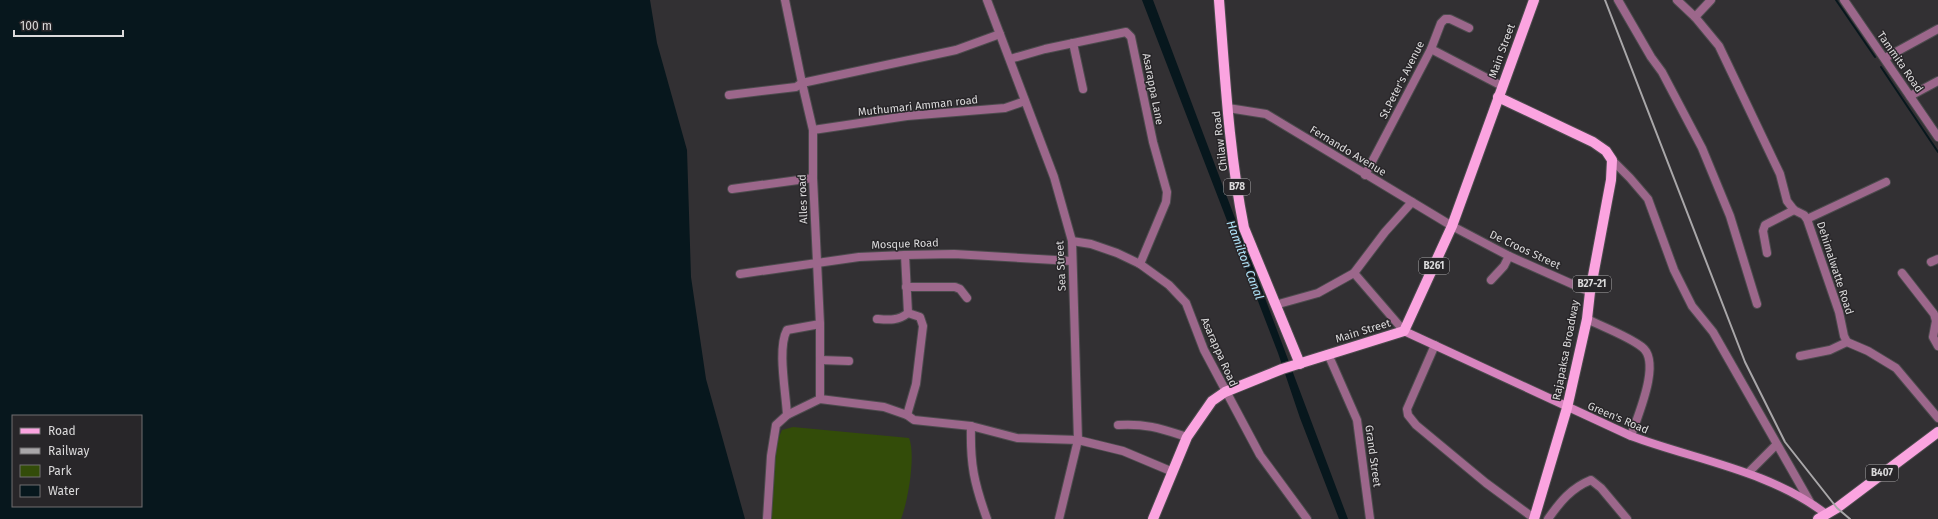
<svg xmlns="http://www.w3.org/2000/svg" width="1938" height="519" font-family="'Fira Sans',sans-serif">
  <rect width="100%" height="100%" fill="#323033"/>
  <!-- green -->
  <path fill="#334c09" d="M 793,427 L 909,438 C 916,455 908,501 901,519 L 767,519 L 771,456 L 782,430 Z"/>
  <!-- water -->
  <g fill="#07171d" fill-rule="evenodd">
    <path d="M 0,0 L 650,0 L 657,43 L 687,150 L 691,277 L 706,379 L 745,519 L 0,519 ZM 13,416 L 141,416 L 141,506 L 13,506 Z"/>
    <path d="M 1142,0 L 1153,0 L 1348,519 L 1339,519 L 1300,418 L 1278,353 Z"/>
  </g>
  <g fill="none" stroke-linecap="round" stroke-linejoin="round">
    <!-- stream -->
    <g stroke="#07171d" stroke-width="2">
      <path d="M 1836,0 L 1875,57"/>
      <path d="M 1881,67 L 1938,152"/>
    </g>
    <!-- minor casing -->
    <g stroke="#4d4b4e" stroke-width="10">
      <g id="minor">
        <path d="M 785,0 L 802,83 L 813,130 L 813,178 L 820,324 L 820,399"/>
        <path d="M 1618,0 L 1651,57 L 1662,72 L 1702,148 L 1730,216 L 1757,304"/>
        <path d="M 1677,0 L 1695,17 L 1719,46 L 1780,174 L 1787,201 L 1794,210 L 1804,215 L 1807,219 L 1839,312 L 1844,336 L 1847,342 L 1868,351 L 1896,368 L 1938,418"/>
        <path d="M 1695,17 L 1711,0"/>
        <path d="M 1073,43 L 1083,89"/>
        <path d="M 1431,49 L 1502,86"/>
        <path d="M 1885,58 L 1938,29"/>
        <path d="M 1010,59 L 1045,49 L 1126,32 L 1131,37 L 1153,142 L 1167,192 L 1166,202 L 1140,264"/>
        <path d="M 729,95 L 796,87 L 802,83 L 956,50 L 1000,34"/>
        <path d="M 1910,96 L 1938,81"/>
        <path d="M 1228,108 L 1266,114 L 1452,226 L 1509,256 L 1590,292"/>
        <path d="M 813,130 L 907,116 L 1005,108 L 1025,101"/>
        <path d="M 1612,160 L 1630,178 L 1648,199 L 1674,270 L 1692,306 L 1713,332 L 1810,502"/>
        <path d="M 1365,175 L 1431,49 L 1441,23 L 1445,19 L 1450,19 L 1469,28"/>
        <path d="M 732,189 L 813,178"/>
        <path d="M 1807,219 L 1886,182"/>
        <path d="M 1072,241 L 1091,244 L 1117,253 L 1140,264 L 1169,285 L 1186,303 L 1204,350 L 1260,455 L 1307,519"/>
        <path d="M 1767,253 L 1763,231 L 1765,225 L 1794,210"/>
        <path d="M 905,255 L 908,313 L 920,317 L 923,326 L 916,384 L 907,415"/>
        <path d="M 1931,262 L 1938,259"/>
        <path d="M 1354,273 L 1404,331"/>
        <path d="M 1902,273 L 1934,314 L 1936,321 L 1933,337 L 1938,346"/>
        <path d="M 740,274 L 859,257 L 905,255 L 954,254 L 1072,261"/>
        <path d="M 1491,280 L 1504,266 L 1509,256"/>
        <path d="M 906,287 L 955,287 L 960,289 L 967,298"/>
        <path d="M 1275,305 L 1318,293 L 1354,273 L 1385,232 L 1412,202"/>
        <path d="M 877,319 C 889,320 898,321 908,313"/>
        <path d="M 1587,319 C 1603,327 1628,336 1642,347 C 1662,362 1637,417 1631,436"/>
        <path d="M 1435,345 L 1407,409 L 1408,415 L 1416,425 L 1486,483 L 1535,519"/>
        <path d="M 1328,354 L 1357,420 L 1370,519"/>
        <path d="M 1800,356 L 1830,350 L 1847,342"/>
        <path d="M 820,360 L 849,361"/>
        <path d="M 787,415 C 786,393 777,348 787,330 L 820,324"/>
        <path d="M 1118,425 C 1145,423 1162,429 1187,437"/>
        <path d="M 971,426 C 970,464 974,483 987,519"/>
        <path d="M 1748,473 L 1776,445"/>
        <path d="M 767,519 L 771,456 L 776,425 L 787,415 L 820,399 L 884,407 L 907,415 L 914,420 L 971,426 L 1017,438 L 1078,440"/>
        <path d="M 1548,519 C 1560,502 1571,488 1591,480 L 1601,488 L 1627,519"/>
      </g>
    </g>
    <!-- tertiary casing -->
    <g stroke="#4d4b4e" stroke-width="10">
      <g id="tertiary">
        <path d="M 987,0 L 1054,177 L 1072,241 L 1078,440 L 1059,519"/>
        <path d="M 1844,0 L 1938,137"/>
        <path d="M 1078,440 L 1123,451 L 1173,472"/>
      </g>
    </g>
    <!-- secondary casing -->
    <g stroke="#4d4b4e" stroke-width="10">
      <path id="secondary" d="M 1404,331 L 1631,436 C 1696,460 1770,471 1826,514"/>
    </g>
    <!-- primary casing -->
    <g stroke="#4d4b4e" stroke-width="12">
      <g id="primary">
        <path d="M 1219,0 C 1225,76 1229,153 1244,228 L 1300,364"/>
        <path d="M 1498,97 L 1593,142 L 1606,151 L 1612,160 L 1611,180 L 1590,292 L 1587,319 L 1567,408 L 1534,519"/>
        <path d="M 1153,519 L 1187,437 L 1212,401 L 1225,392 L 1282,369 L 1404,331 L 1452,226 L 1534,0"/>
        <path d="M 1818,519 L 1837,508 L 1938,432"/>
      </g>
    </g>
    <!-- minor -->
    <use href="#minor" stroke="#9c678b" stroke-width="8"/>
    <!-- tertiary -->
    <use href="#tertiary" stroke="#9c678b" stroke-width="8"/>
    <!-- secondary -->
    <use href="#secondary" stroke="#d884bf" stroke-width="8"/>
    <!-- primary -->
    <use href="#primary" stroke="#fba4e0" stroke-width="10"/>
    <!-- rail -->
    <path stroke="#a9a7a9" stroke-width="2" d="M 1605,0 L 1745,362 L 1785,442 L 1837,508 L 1850,519"/>
  </g>
  <g text-anchor="middle" dominant-baseline="central" stroke-width="3" stroke-linejoin="round" paint-order="stroke">
    <!-- shield labels -->
    <g fill="#282629" stroke="#a5a4a6" stroke-width="1">
      <rect x="1224" y="179" width="26" height="16" rx="3"/>
      <rect x="1419" y="258" width="30" height="16" rx="3"/>
      <rect x="1573" y="276" width="38" height="16" rx="3"/>
      <rect x="1866" y="465" width="32" height="16" rx="3"/>
    </g>
    <g font-size="10" font-weight="bold" fill="#dbdadb">
      <text x="1237" y="187">B78</text>
      <text x="1434" y="266">B261</text>
      <text x="1592" y="284">B27-21</text>
      <text x="1882" y="473">B407</text>
    </g>
    <!-- street labels -->
    <g font-size="11" fill="#dbdadb" stroke="#282629">
      <text transform="translate(1502 51) rotate(-70)">Main Street</text>
      <text transform="translate(1900 62) rotate(55)">Tammita Road</text>
      <text transform="translate(1402 80) rotate(-63)">St.Peter's Avenue</text>
      <text transform="translate(1153 89) rotate(79)">Asarappa Lane</text>
      <text transform="translate(918 106) rotate(-6)">Muthumari Amman road</text>
      <text transform="translate(1220 141) rotate(-97)">Chilaw Road</text>
      <text transform="translate(1348 151) rotate(31)">Fernando Avenue</text>
      <text transform="translate(803 199) rotate(-92)">Alles road</text>
      <text transform="translate(905 244) rotate(-2)">Mosque Road</text>
      <text transform="translate(1525 250) rotate(25)">De Croos Street</text>
      <text transform="translate(1061 266) rotate(-93)">Sea Street</text>
      <text transform="translate(1835 268) rotate(72)">Dehimalwatte Road</text>
      <text transform="translate(1363 331) rotate(-17)">Main Street</text>
      <text transform="translate(1566 350) rotate(-79)">Rajapaksa Broadway</text>
      <text transform="translate(1219 352) rotate(66)">Asarappa Road</text>
      <text transform="translate(1618 418) rotate(23)">Green's Road</text>
      <text transform="translate(1373 456) rotate(82)">Grand Street</text>
    </g>
    <!-- water labels -->
    <g font-size="12" font-style="italic" fill="#b0e5fb" stroke="#282629">
      <text transform="translate(1245 260) rotate(69)">Hamilton Canal</text>
    </g>
  </g>
  <!-- legend -->
  <rect x="12" y="415" width="130" height="92" fill="#282629" stroke="#706e70"/>
  <rect x="20" y="428" width="20" height="6" fill="#fba4e0" stroke="#706e70"/>
  <text x="48" y="435" font-size="12" fill="#dbdadb">Road</text>
  <rect x="20" y="448" width="20" height="6" fill="#a9a7a9" stroke="#706e70"/>
  <text x="48" y="455" font-size="12" fill="#dbdadb">Railway</text>
  <rect x="20" y="465" width="20" height="12" fill="#334c09" stroke="#706e70"/>
  <text x="48" y="475" font-size="12" fill="#dbdadb">Park</text>
  <rect x="20" y="485" width="20" height="12" fill="#07171d" stroke="#706e70"/>
  <text x="48" y="495" font-size="12" fill="#dbdadb">Water</text>
  <!-- scale -->
  <path d="M14 30v6h109v-6" fill="none" stroke="#dbdadb" stroke-width="2"/>
  <text x="20" y="30" font-size="12" fill="#dbdadb" stroke="#282629" stroke-width="3" paint-order="stroke">100 m</text>
</svg>
